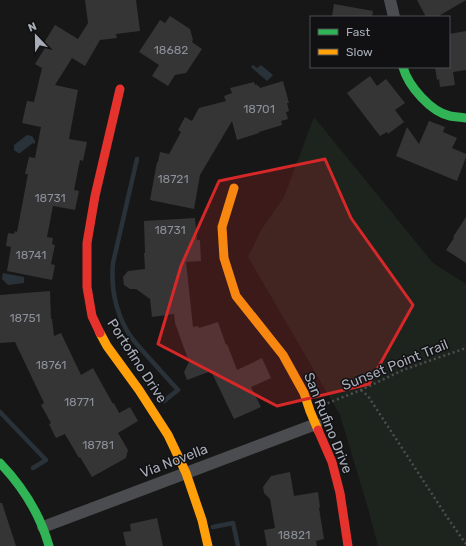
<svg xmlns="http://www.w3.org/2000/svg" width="466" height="546" font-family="Rubik,sans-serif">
  <rect width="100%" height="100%" fill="#171717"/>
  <!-- green -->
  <path fill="#1d241e" d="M 314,117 L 433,263 L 466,284 L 466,546 L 378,546 L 368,508 L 340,415 L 248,257 L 261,230 L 284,197 Z"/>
  <!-- water -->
  <g fill="#2a3239">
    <path d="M 253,65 L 257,68 L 261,65 L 273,75 L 267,81 L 251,67 Z"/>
    <path d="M 27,135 L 32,136 L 34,139 L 34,140 L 35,140 L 35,144 L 33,143 L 20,153 L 18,153 L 14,150 L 14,145 Z"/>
    <path d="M 3,273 L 24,277 L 24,283 L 8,285 L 2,279 Z"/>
  </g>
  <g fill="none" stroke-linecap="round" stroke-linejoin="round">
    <!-- stream -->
    <g stroke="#2a3239" stroke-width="4.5">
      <path d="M 137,159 L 113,263 C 111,285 115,309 126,329 C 131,339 141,349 149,358 C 158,368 168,379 178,390 L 164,401"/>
      <path d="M 0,412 L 46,460 L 33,468"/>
      <path d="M 213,527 L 233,523 L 238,546"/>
    </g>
  </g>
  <!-- building -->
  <g fill="#353536">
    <path d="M 85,0 L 136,0 L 140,31 L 116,34 L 117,38 L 100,40 L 85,66 L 72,58 L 55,85 L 78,90 L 69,139 L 87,142 L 83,161 L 80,160 L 74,190 L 79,191 L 75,210 L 53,206 L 47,237 L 53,238 L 52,244 L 55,245 L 51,264 L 55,265 L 52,280 L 7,271 L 11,247 L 6,246 L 8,233 L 14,234 L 15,231 L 17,232 L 28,174 L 25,174 L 29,157 L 35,158 L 41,127 L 22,123 L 27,101 L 34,102 L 42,68 L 35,64 L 45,48 L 42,46 L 55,25 L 78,39 L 88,23 Z"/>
    <path d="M 417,0 L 466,0 L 437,17 L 426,17 Z"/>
    <path d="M 334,4 L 373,11 L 372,17 L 332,17 Z"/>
    <path d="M 170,16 L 190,29 L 193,40 L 192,42 L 202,49 L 186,73 L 175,75 L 168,86 L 152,76 L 159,65 L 139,52 L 160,20 L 165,23 Z"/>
    <path d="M 466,31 L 466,70 L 453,72 L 455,85 L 440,87 L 439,79 L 437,80 L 435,67 L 449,67 L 449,34 Z"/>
    <path d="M 370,76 L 377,86 L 386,79 L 405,103 L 395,110 L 404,122 L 388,134 L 387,132 L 380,136 L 347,93 Z"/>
    <path d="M 283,81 L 289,103 L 287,103 L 289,111 L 286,112 L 288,119 L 281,121 L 282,125 L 259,132 L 259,133 L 237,140 L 232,121 L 200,175 L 194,209 L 150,200 L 157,162 L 158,162 L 160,152 L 169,154 L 181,132 L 178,130 L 185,117 L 192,121 L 199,108 L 226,101 L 224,96 L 232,93 L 230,88 L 254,82 L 255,85 L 257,84 L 257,86 L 259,86 L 260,88 Z"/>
    <path d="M 429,121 L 445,127 L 443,132 L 457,138 L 452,148 L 466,154 L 466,157 L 457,181 L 396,156 L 407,127 L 419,144 Z"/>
    <path d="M 466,217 L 466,263 L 446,250 L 454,238 L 453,237 Z"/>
    <path d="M 195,218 L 197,240 L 200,240 L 201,261 L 186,262 L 193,327 L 198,326 L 199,328 L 218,322 L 226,345 L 227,344 L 237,370 L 262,358 L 271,378 L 251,387 L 261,407 L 234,419 L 211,371 L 187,380 L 184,372 L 189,362 L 175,323 L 174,314 L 152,317 L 150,299 L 136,289 L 130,289 L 124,285 L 123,277 L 128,271 L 145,269 L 144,253 L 145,253 L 144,221 Z"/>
    <path d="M 50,291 L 51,319 L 52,319 L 54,336 L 61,333 L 81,375 L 93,368 L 113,404 L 114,403 L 119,413 L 130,407 L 138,421 L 118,433 L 128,450 L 126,458 L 92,477 L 80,457 L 79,458 L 65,434 L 56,438 L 49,424 L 51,423 L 41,405 L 44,403 L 15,342 L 0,343 L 0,295 Z"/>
    <path d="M 290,472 L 294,496 L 318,492 L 320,507 L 319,508 L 324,539 L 316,541 L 317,546 L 267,546 L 264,530 L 275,528 L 270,499 L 264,493 L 263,487 L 271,476 Z"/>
    <path d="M 0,503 L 2,503 L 16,546 L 0,546 Z"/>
    <path d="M 157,518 L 163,546 L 126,546 L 123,532 L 131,531 L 130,524 Z"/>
  </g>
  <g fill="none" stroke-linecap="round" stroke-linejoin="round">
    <!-- path -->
    <g stroke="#4d4e52" stroke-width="2.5" stroke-dasharray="2 3" stroke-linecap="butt">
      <path d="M 361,390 L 368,396 L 449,520 L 466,544"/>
      <path d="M 323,405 L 361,390 L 403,370 L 466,348"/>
    </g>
    <!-- street -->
    <g stroke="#4b4c50" stroke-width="12">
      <path d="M 390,0 L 394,17"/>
      <path d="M 43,527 L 316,424"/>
    </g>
    <!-- fast -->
    <g stroke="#30b455" stroke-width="9">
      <path d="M 403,67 C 408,86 431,112 450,116 C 455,117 461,117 466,118"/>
      <path d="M 0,463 C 23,487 40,514 49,546"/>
    </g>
    <!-- slow -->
    <g stroke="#ff9f0a" stroke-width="9">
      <path d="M 234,188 L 222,227 L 224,258 L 236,296 L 283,355 L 304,393 L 310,411 L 318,430"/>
      <path d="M 100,333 L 107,346 L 139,390 L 168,435 L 186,473 L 202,520 L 208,546"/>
    </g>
    <!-- jam -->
    <g stroke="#e5322d" stroke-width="9">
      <path d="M 100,333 L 92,316 L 87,287 L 87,243 L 95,196 L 120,89"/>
      <path d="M 318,430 L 332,462 L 340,493 L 348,546"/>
    </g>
  </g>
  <!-- marked area -->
  <path fill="#d62828" fill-opacity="0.2" stroke="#d62828" stroke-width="3" stroke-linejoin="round" d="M 325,159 L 351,218 L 413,305 L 369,384 L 277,406 L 158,344 L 181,266 L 219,181 Z"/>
  <g text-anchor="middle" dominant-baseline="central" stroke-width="3" stroke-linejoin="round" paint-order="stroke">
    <!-- number labels -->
    <g font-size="12" fill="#8b8f98">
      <text x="171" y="50">18682</text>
      <text x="259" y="109">18701</text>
      <text x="173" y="179">18721</text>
      <text x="50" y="198">18731</text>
      <text x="170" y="230">18731</text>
      <text x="31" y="255">18741</text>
      <text x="25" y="318">18751</text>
      <text x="51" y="365">18761</text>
      <text x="79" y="402">18771</text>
      <text x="98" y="445">18781</text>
      <text x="294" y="535">18821</text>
    </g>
    <!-- street labels -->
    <g font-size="14" fill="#a8adb8" stroke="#111113">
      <text transform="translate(137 361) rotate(57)">Portofino Drive</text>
      <text transform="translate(395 365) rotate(-22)">Sunset Point Trail</text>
      <text transform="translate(328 423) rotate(68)">San Rufino Drive</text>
      <text transform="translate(174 461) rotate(-21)">Via Novella</text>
    </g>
  </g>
  <!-- legend -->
  <rect x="310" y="16" width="140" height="52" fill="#111113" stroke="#4d4f55"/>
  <rect x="318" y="29" width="20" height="6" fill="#30b455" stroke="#4d4f55"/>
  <text x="346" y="36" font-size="12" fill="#a8adb8">Fast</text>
  <rect x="318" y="49" width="20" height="6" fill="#ff9f0a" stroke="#4d4f55"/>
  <text x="346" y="56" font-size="12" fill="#a8adb8">Slow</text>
  <!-- north arrow -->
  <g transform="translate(36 36) rotate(338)" stroke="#111113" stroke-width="3" paint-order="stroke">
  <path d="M0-3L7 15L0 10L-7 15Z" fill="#a8adb8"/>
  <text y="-6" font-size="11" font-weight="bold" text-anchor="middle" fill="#a8adb8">N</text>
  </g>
</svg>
